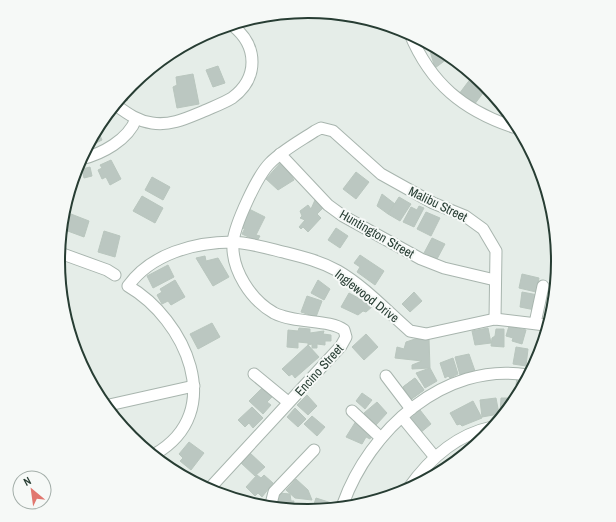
<svg xmlns="http://www.w3.org/2000/svg" width="616" height="522" font-family="'Archivo Narrow',sans-serif">
  <rect width="100%" height="100%" fill="#e5ede8"/>
  <!-- building -->
  <g fill="#bbc7c1" stroke="#b9c6be">
    <path d="M 433,49 L 447,59 L 435,68 L 430,51 Z"/>
    <path d="M 218,66 L 225,83 L 213,87 L 206,70 Z"/>
    <path d="M 193,74 L 199,104 L 177,108 L 173,87 L 177,85 L 176,77 Z"/>
    <path d="M 471,78 L 486,89 L 474,105 L 459,94 Z"/>
    <path d="M 135,82 L 127,101 L 122,98 L 131,84 Z"/>
    <path d="M 99,133 L 102,140 L 90,146 Z"/>
    <path d="M 111,160 L 121,179 L 110,185 L 106,177 L 102,179 L 98,170 L 102,168 L 100,165 Z"/>
    <path d="M 282,161 L 294,180 L 278,190 L 266,179 Z"/>
    <path d="M 90,167 L 92,176 L 84,178 L 82,169 Z"/>
    <path d="M 356,172 L 369,182 L 356,199 L 343,189 Z"/>
    <path d="M 152,177 L 170,187 L 163,200 L 145,190 Z"/>
    <path d="M 382,194 L 395,204 L 388,214 L 377,206 Z"/>
    <path d="M 142,196 L 163,208 L 155,223 L 133,211 Z"/>
    <path d="M 399,197 L 411,204 L 400,221 L 388,214 Z"/>
    <path d="M 315,200 L 323,208 L 317,214 L 321,218 L 308,232 L 303,227 L 301,229 L 299,227 L 305,220 L 300,218 L 302,216 L 300,211 L 308,205 L 311,209 Z"/>
    <path d="M 419,206 L 424,208 L 414,227 L 403,222 L 411,207 L 417,210 Z"/>
    <path d="M 249,209 L 265,217 L 256,235 L 260,236 L 257,241 L 242,234 L 245,228 L 240,229 Z"/>
    <path d="M 426,212 L 440,218 L 431,236 L 417,229 Z"/>
    <path d="M 71,214 L 89,221 L 84,237 L 65,230 Z"/>
    <path d="M 336,228 L 348,236 L 340,248 L 328,240 Z"/>
    <path d="M 104,231 L 120,236 L 115,257 L 98,252 Z"/>
    <path d="M 432,238 L 445,244 L 437,259 L 424,253 Z"/>
    <path d="M 360,255 L 384,271 L 375,285 L 357,272 L 360,267 L 354,263 Z"/>
    <path d="M 205,256 L 206,261 L 218,258 L 229,277 L 213,286 L 196,258 Z"/>
    <path d="M 168,265 L 174,277 L 153,288 L 147,276 Z"/>
    <path d="M 522,274 L 539,278 L 536,292 L 519,288 Z"/>
    <path d="M 175,280 L 185,297 L 171,305 L 168,301 L 162,304 L 157,295 L 162,292 L 160,289 Z"/>
    <path d="M 318,280 L 330,289 L 324,300 L 311,293 Z"/>
    <path d="M 414,292 L 422,301 L 410,312 L 402,304 Z"/>
    <path d="M 522,292 L 538,295 L 535,310 L 520,307 Z"/>
    <path d="M 349,293 L 373,306 L 366,312 L 363,311 L 358,315 L 341,307 Z"/>
    <path d="M 307,296 L 322,301 L 316,317 L 301,312 Z"/>
    <path d="M 212,323 L 220,337 L 198,349 L 190,334 Z"/>
    <path d="M 509,326 L 526,330 L 522,344 L 512,341 L 513,338 L 506,336 Z"/>
    <path d="M 299,328 L 310,329 L 310,333 L 324,331 L 323,334 L 331,335 L 331,341 L 325,341 L 325,345 L 317,344 L 317,348 L 312,348 L 312,344 L 308,345 L 308,343 L 298,342 L 298,348 L 287,347 L 288,330 L 298,331 Z"/>
    <path d="M 488,328 L 491,343 L 475,345 L 472,331 Z"/>
    <path d="M 496,329 L 504,329 L 504,347 L 491,346 L 492,338 L 495,336 Z"/>
    <path d="M 366,334 L 378,347 L 364,360 L 352,347 Z"/>
    <path d="M 415,339 L 429,339 L 430,368 L 412,369 L 412,365 L 422,361 L 395,358 L 397,347 L 404,349 L 406,342 Z"/>
    <path d="M 308,345 L 319,357 L 295,378 L 292,374 L 289,376 L 282,369 Z"/>
    <path d="M 516,347 L 528,349 L 526,366 L 513,364 Z"/>
    <path d="M 469,354 L 475,371 L 460,375 L 455,357 Z"/>
    <path d="M 453,358 L 458,374 L 450,378 L 448,376 L 445,378 L 440,363 Z"/>
    <path d="M 430,368 L 437,381 L 425,388 L 416,373 Z"/>
    <path d="M 415,378 L 424,390 L 409,401 L 403,387 Z"/>
    <path d="M 415,378 L 424,390 L 411,399 L 403,387 Z"/>
    <path d="M 517,378 L 524,379 L 520,385 L 516,385 Z"/>
    <path d="M 262,388 L 272,397 L 267,402 L 271,405 L 263,414 L 249,401 Z"/>
    <path d="M 362,393 L 372,400 L 365,409 L 356,401 Z"/>
    <path d="M 307,395 L 317,406 L 308,415 L 297,405 Z"/>
    <path d="M 496,398 L 499,414 L 482,417 L 480,400 Z"/>
    <path d="M 501,398 L 511,398 L 501,413 L 500,413 Z"/>
    <path d="M 473,401 L 482,418 L 462,426 L 460,424 L 457,425 L 450,413 Z"/>
    <path d="M 377,402 L 387,413 L 376,425 L 364,413 Z"/>
    <path d="M 252,407 L 263,418 L 253,428 L 249,423 L 245,427 L 238,420 Z"/>
    <path d="M 295,408 L 306,419 L 298,427 L 287,417 Z"/>
    <path d="M 420,410 L 431,424 L 420,433 L 410,419 Z"/>
    <path d="M 312,416 L 325,427 L 317,436 L 304,424 Z"/>
    <path d="M 356,421 L 373,434 L 370,439 L 366,437 L 362,444 L 346,437 Z"/>
    <path d="M 486,435 L 485,438 L 473,446 L 471,442 Z"/>
    <path d="M 189,442 L 204,453 L 191,470 L 180,461 L 183,458 L 179,454 Z"/>
    <path d="M 250,453 L 265,467 L 255,476 L 241,463 Z"/>
    <path d="M 257,475 L 261,478 L 264,475 L 273,483 L 262,497 L 258,493 L 255,496 L 246,487 Z"/>
    <path d="M 296,479 L 308,490 L 312,500 L 295,498 L 286,490 Z"/>
    <path d="M 279,493 L 290,494 L 291,501 L 294,501 L 293,508 L 276,505 Z"/>
    <path d="M 316,498 L 338,505 L 337,505 L 312,510 Z"/>
    <path d="M 253,499 L 267,501 L 267,503 Z"/>
  </g>
  <g fill="none" stroke-linecap="round" stroke-linejoin="round">
    <!-- minor casing -->
    <g stroke="#a8b5ae" stroke-width="13">
      <g id="minor">
        <path d="M 410,34 C 431,84 463,110 513,127"/>
        <path d="M 117,106 C 128,114 138,121 152,123 C 171,126 187,118 204,111 C 213,107 224,103 232,98 C 259,78 258,46 233,26"/>
        <path d="M 280,154 L 328,205 L 343,216 L 421,259 L 444,268 L 495,280"/>
        <path d="M 81,159 C 102,154 128,140 136,119"/>
        <path d="M 60,253 L 107,270 L 115,275"/>
        <path d="M 535,323 L 543,286"/>
        <path d="M 254,374 L 288,402"/>
        <path d="M 386,376 L 411,409"/>
        <path d="M 109,405 L 194,386"/>
        <path d="M 352,411 L 381,438"/>
        <path d="M 402,417 L 434,456"/>
        <path d="M 155,454 C 228,412 185,319 128,286 C 151,254 194,242 233,242 C 250,243 267,248 283,252 C 303,257 320,261 338,271 C 364,286 387,311 410,331 L 426,334 L 495,319 L 545,325"/>
        <path d="M 209,489 L 341,346 L 346,337 L 344,330 C 329,319 296,324 274,313 C 251,300 231,270 233,242 C 235,224 257,176 270,163 C 283,150 300,141 315,131 L 321,128 L 333,131 L 381,174 L 433,203 L 465,216 L 483,229 L 496,251 L 495,319"/>
        <path d="M 408,489 C 429,459 455,435 492,427"/>
        <path d="M 271,504 L 274,492 L 314,450"/>
        <path d="M 343,504 C 369,431 444,361 527,375"/>
      </g>
    </g>
    <!-- minor -->
    <use href="#minor" stroke="#fff" stroke-width="11"/>
  </g>
  <g text-anchor="middle" dominant-baseline="central" stroke-width="4" stroke-linejoin="round" paint-order="stroke">
    <!-- street labels -->
    <g font-size="13" fill="#273d33" stroke="#f6f9f7">
      <text transform="translate(438 204) rotate(26)">Malibu Street</text>
      <text transform="translate(377 234) rotate(30)">Huntington Street</text>
      <text transform="translate(367 296) rotate(38)">Inglewood Drive</text>
      <text transform="translate(319 370) rotate(-48)">Encino Street</text>
    </g>
  </g>
  <!-- crop -->
  <path d="M0 0H616V522H0ZM65 261a243 243 0 1 1 486 0a243 243 0 1 1-486 0Z" fill="#f6f9f7" fill-rule="evenodd"/>
  <path fill="none" stroke="#273d33" stroke-width="2" d="M65 261a243 243 0 1 1 486 0a243 243 0 1 1-486 0Z"/>
  <!-- north arrow -->
  <g transform="translate(32 490) rotate(331)"><circle r="19" fill="#f6f9f7" stroke="#a3aea9"/>
  <path d="M0-3L7 15L0 10L-7 15Z" fill="#e1776f"/>
  <text y="-6" font-size="11" font-weight="bold" text-anchor="middle" fill="#273d33">N</text>
  </g>
</svg>
